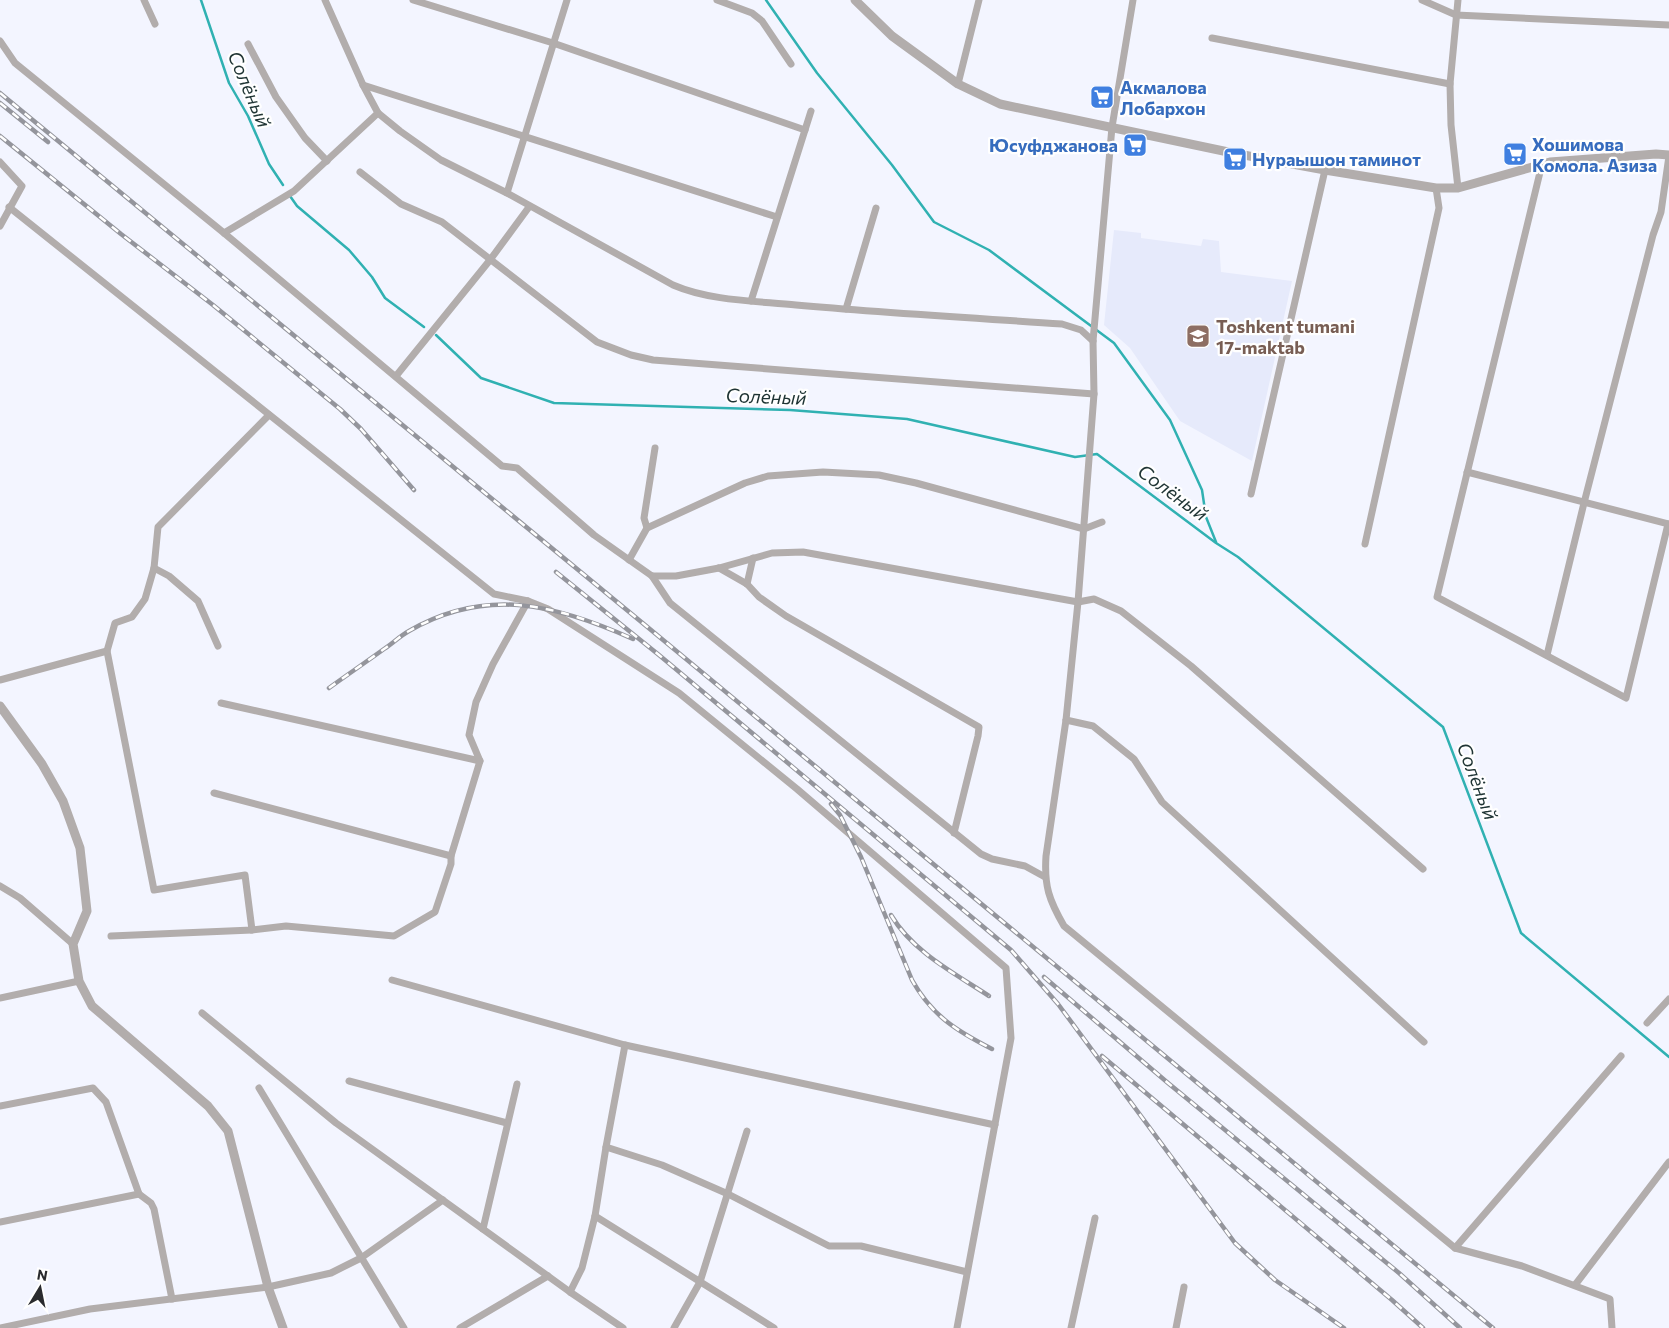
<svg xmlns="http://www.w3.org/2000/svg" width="1669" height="1328" font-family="Commissioner,sans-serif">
  <rect width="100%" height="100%" fill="#f3f5ff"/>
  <!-- built -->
  <path fill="#e6eafb" d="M 1114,230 L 1141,233 L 1141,238 L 1201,246 L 1203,239 L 1219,241 L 1221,272 L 1292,281 L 1252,461 L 1180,421 L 1130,348 L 1104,325 Z"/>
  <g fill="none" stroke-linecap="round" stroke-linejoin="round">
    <!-- stream -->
    <g stroke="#30b1b2" stroke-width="2.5">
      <path d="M 201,0 L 229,83 L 248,116 L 269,164 L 283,185"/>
      <path d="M 766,0 L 817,73 L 892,165 L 934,222 L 989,250 L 1114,343 L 1170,420 L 1202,490 L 1206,517 L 1216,542"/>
      <path d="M 290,196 L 297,206 L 349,250 L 372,277 L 385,298 L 424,327"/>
      <path d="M 436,335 L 481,378 L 554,403 L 790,410 L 907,419 L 1075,457 L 1097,454 L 1216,543 L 1238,557 L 1443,727 L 1521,933 L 1669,1057"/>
    </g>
    <!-- minor -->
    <g stroke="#b2adac" stroke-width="7">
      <path d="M 144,0 L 155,24"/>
      <path d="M 325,0 L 363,85 L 378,113 L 400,131 L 441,160 L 507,193 L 673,285 C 710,301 757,301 796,305 C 885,313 974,318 1062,324 L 1081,330 L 1093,341"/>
      <path d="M 413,0 L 553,43 L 805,130"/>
      <path d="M 717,0 L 752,13 L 762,21 L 791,64"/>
      <path d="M 1133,0 L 1112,127 L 1093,341 L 1094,394 L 1078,602 L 1066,720 L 1046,856 C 1044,886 1049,900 1064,926 L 1455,1248 L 1522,1266 L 1610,1299 L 1612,1328"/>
      <path d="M 1422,0 L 1456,15 L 1669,25"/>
      <path d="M 1458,0 L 1450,84 L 1451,125 L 1458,188"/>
      <path d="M 1212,38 L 1450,84"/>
      <path d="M 0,41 L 15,63 L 224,233 L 502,466 L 517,468 L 594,535 L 652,576 L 676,576 L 719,568 L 772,553 L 803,552 L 1078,602 L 1094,599 L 1121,611 L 1191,666 L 1423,869"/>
      <path d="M 248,44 L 276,97 L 305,138 L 327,161"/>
      <path d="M 958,84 L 979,0"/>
      <path d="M 363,85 L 777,217"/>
      <path d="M 0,162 L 22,186 L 0,226"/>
      <path d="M 1542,164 L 1437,597 L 1626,698 L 1668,524"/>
      <path d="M 360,172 L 401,204 L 442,222 L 597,342 L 631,355 L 653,360 L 1094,394"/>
      <path d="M 507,193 L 567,0"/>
      <path d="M 9,207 L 494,594 L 528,601 L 548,609 L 679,693 L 797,789 L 1006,968 L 1011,1038 L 957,1328"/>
      <path d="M 224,233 L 294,191 L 378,113"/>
      <path d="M 751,301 L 811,111"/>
      <path d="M 846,309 L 876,208"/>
      <path d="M 396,376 L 490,260 L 529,207"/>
      <path d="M 1467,472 L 1669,524"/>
      <path d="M 1251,494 L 1325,170"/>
      <path d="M 647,528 L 644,518 L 655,448"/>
      <path d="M 1365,544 L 1439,208 L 1436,188"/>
      <path d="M 629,560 L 647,528 L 745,483 L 768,476 L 823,472 L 879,475 L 916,483 L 1084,529 L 1102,522"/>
      <path d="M 154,568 L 169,576 L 198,601 L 218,646"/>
      <path d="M 719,568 L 747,584 L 759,597 L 786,616 L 979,727 L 978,736 L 954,833"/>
      <path d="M 652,576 L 670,603 L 981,854 L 992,859 L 1025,866 L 1045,877"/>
      <path d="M 747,584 L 753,558"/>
      <path d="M 1547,655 L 1584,503 L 1653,235 L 1661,212 L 1669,156"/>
      <path d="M 0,680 L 107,651"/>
      <path d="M 221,703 L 480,761"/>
      <path d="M 1066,720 L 1093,726 L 1134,759 L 1162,802 L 1424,1042"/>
      <path d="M 214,793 L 451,856"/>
      <path d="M 0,886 L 20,898 L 73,944"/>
      <path d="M 252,930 L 245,875 L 154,890 L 107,651 L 115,623 L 132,617 L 145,599 L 154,568 L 158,527 L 269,415"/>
      <path d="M 111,936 L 252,930 L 286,926 L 394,936 L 435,912 L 451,864 L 451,856 L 480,761 L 469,735 L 476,702 L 493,664 L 528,601"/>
      <path d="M 392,980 L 625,1045 L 995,1125"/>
      <path d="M 0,998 L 79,981"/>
      <path d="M 202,1013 L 336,1123 L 570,1292 L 623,1328"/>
      <path d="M 1647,1023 L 1669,999"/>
      <path d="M 349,1081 L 507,1123"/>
      <path d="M 259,1088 L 404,1328"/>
      <path d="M 0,1106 L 93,1088 L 106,1102 L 139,1194 L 151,1203 L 154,1209 L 172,1299"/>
      <path d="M 606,1147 L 662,1165 L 728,1194 L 829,1246 L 861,1246 L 967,1272"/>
      <path d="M 595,1216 L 774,1328"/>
      <path d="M 0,1222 L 139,1194"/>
      <path d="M 483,1229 L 517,1084"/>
      <path d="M 1455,1248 L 1621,1056"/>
      <path d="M 1575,1285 L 1669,1162"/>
      <path d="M 570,1292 L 582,1268 L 595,1216 L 606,1147 L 625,1045"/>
      <path d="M 0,1328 L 90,1309 L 268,1287 L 331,1273 L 361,1258 L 443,1200"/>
      <path d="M 460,1328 L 548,1276"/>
      <path d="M 674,1328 L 700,1282 L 747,1131"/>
      <path d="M 1071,1328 L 1095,1218"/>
      <path d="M 1176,1328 L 1184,1287"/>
    </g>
    <!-- tertiary -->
    <g stroke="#b2adac" stroke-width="9">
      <path d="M 855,0 L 892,36 L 958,84 L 1000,104 L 1233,153 L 1325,170 L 1436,188 L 1458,188 L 1550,162 L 1656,154 L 1669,155"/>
      <path d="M 0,706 L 42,764 L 63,801 L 80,848 L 87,911 L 73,944 L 79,981 L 92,1006 L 208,1106 L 228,1131 L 268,1287 L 283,1328"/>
    </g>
    <!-- rail casing -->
    <g stroke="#94959c" stroke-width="4.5">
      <g id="rail">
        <path d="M 0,93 L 645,625 L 1493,1328"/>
        <path d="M 0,103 L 48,142"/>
        <path d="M 0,136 L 121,234 L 213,305 L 340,409 L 361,429 L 414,490"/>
        <path d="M 556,572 L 659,655 L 1011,950 L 1058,1004 L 1235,1243 L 1275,1280 L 1344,1328"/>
        <path d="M 329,688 C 347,675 366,662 384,649 C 393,643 400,636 409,631 C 487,586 557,605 633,639"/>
        <path d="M 831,804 L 840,815 L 861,857 L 912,980 C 932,1016 957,1031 992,1049"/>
        <path d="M 891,915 C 913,952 954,973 989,996"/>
        <path d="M 1044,977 L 1168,1083 L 1399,1273 L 1460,1328"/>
        <path d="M 1102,1056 L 1392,1300 L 1423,1328"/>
      </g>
    </g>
    <!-- rail -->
    <use href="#rail" stroke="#fff" stroke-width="2.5" stroke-dasharray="8" stroke-linecap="butt"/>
  </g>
  <!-- icons -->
  <defs>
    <g id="supermarket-square" transform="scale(1.25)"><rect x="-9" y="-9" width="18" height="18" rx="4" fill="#3f7fe0" stroke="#fff"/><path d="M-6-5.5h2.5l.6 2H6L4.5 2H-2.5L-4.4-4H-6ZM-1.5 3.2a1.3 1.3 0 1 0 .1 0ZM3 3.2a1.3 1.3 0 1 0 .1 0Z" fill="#fff"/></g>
    <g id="school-square" transform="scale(1.25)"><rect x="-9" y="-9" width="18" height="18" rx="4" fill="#8d6e63" stroke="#fff"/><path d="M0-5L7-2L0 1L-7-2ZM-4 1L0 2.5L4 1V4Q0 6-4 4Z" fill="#fff"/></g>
  </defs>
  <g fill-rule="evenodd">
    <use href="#supermarket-square" x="1102" y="97"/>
    <use href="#supermarket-square" x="1135" y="145"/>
    <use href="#supermarket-square" x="1515" y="154"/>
    <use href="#supermarket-square" x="1235" y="159"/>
    <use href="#school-square" x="1198" y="336"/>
  </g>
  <g text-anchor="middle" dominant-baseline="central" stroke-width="4.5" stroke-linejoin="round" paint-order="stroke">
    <!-- shop labels -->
    <g font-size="18" font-weight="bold" fill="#366cbe" stroke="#fff" text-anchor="start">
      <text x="1120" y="87">Акмалова<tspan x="1120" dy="21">Лобархон</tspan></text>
      <text x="1532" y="144">Хошимова<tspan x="1532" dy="21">Комола. Азиза</tspan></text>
      <text x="1118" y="145" text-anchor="end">Юсуфджанова</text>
      <text x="1252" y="159">Нураышон таминот</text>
    </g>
    <!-- education labels -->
    <g font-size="18" font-weight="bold" fill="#785e54" stroke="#fff" text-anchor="start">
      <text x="1216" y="326">Toshkent tumani<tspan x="1216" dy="21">17-maktab</tspan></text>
    </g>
    <!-- water labels -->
    <g font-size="19" font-style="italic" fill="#1f3434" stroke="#fff">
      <text transform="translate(250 89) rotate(67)">Солёный</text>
      <text transform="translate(766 396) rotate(2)">Солёный</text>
      <text transform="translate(1173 492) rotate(36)">Солёный</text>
      <text transform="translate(1478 781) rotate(69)">Солёный</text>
    </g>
  </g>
  <!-- north arrow -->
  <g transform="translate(40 1288) rotate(10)" stroke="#ffffff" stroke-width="4" paint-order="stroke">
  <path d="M0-4L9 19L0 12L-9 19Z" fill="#2a2b2e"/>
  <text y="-8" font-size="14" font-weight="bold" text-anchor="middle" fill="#2a2b2e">N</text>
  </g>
</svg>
